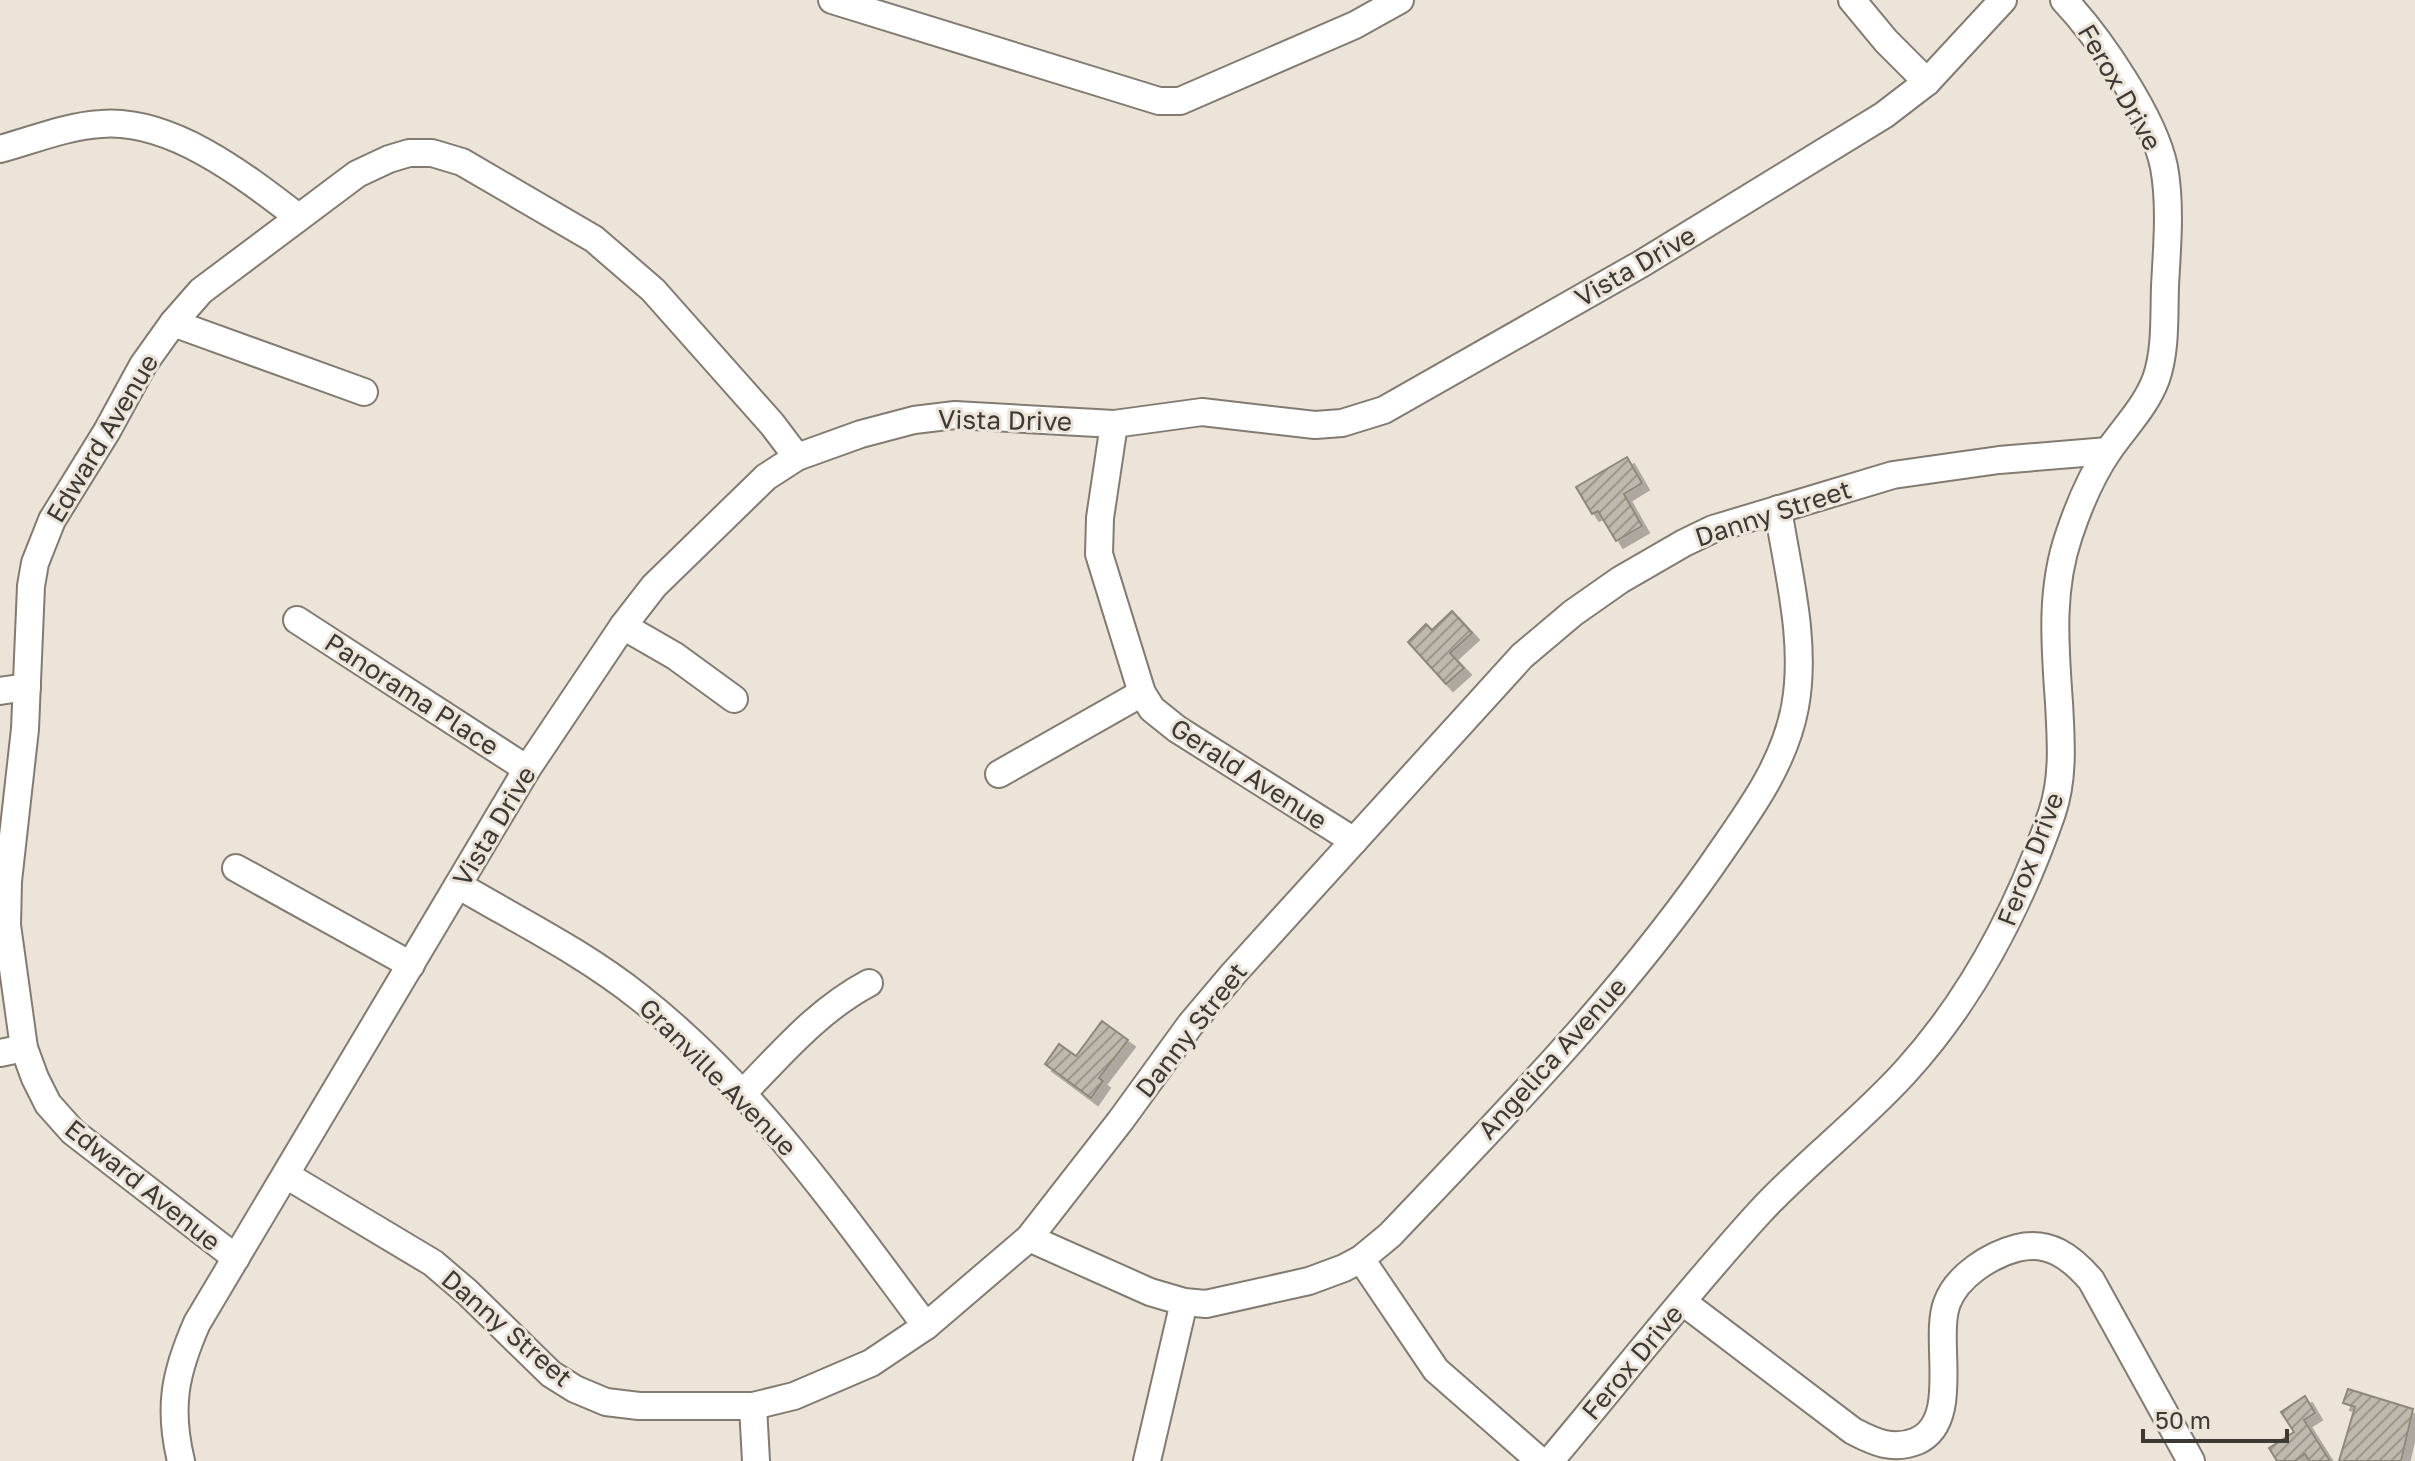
<svg xmlns="http://www.w3.org/2000/svg" width="2415" height="1461" font-family="'Golos Text',sans-serif">
  <defs>
    <pattern id="building-hatch" width="6" height="6" patternUnits="userSpaceOnUse" patternTransform="scale(2)"><rect width="6" height="6" fill="#bfb8ad"/><path d="M-1 1l2-2M0 6l6-6M5 7l2-2" fill="none" stroke="#9c978e"/></pattern>
    <filter id="shadow"><feDropShadow dx="7" dy="7" stdDeviation="0" flood-color="#0004"/></filter>
  </defs>
  <rect width="100%" height="100%" fill="#ece4d9"/>
  <!-- building -->
  <g fill="url(#building-hatch)" stroke="#8e877c" stroke-width="2" filter="url(#shadow)">
    <path d="M 1627,457 L 1642,483 L 1624,494 L 1642,526 L 1616,541 L 1598,511 L 1592,514 L 1576,487 Z"/>
    <path d="M 1452,611 L 1472,633 L 1450,653 L 1464,668 L 1446,684 L 1408,642 L 1426,624 L 1432,630 Z"/>
    <path d="M 1102,1021 L 1128,1040 L 1099,1078 L 1103,1081 L 1091,1098 L 1045,1064 L 1059,1044 L 1076,1056 Z"/>
    <path d="M 2348,1389 L 2413,1409 L 2401,1461 L 2339,1461 L 2355,1407 L 2343,1403 Z"/>
    <path d="M 2305,1396 L 2315,1413 L 2304,1420 L 2330,1461 L 2309,1461 L 2305,1454 L 2295,1461 L 2277,1461 L 2269,1448 L 2294,1432 L 2281,1412 Z"/>
  </g>
  <g fill="none" stroke-linecap="round" stroke-linejoin="round">
    <!-- minor casing -->
    <g stroke="#827b71" stroke-width="30">
      <g id="minor">
        <path d="M 832,0 L 1159,101 L 1180,101 L 1355,25 L 1400,0"/>
        <path d="M 1852,0 L 1886,41 L 1927,82"/>
        <path d="M 0,149 C 33,140 67,126 101,124 C 171,118 246,177 298,217"/>
        <path d="M 173,323 L 364,392"/>
        <path d="M 1114,424 L 1100,518 L 1099,554 L 1142,693 L 1152,709 L 1177,729 L 1354,841"/>
        <path d="M 297,620 L 527,769"/>
        <path d="M 623,626 L 675,656 L 734,699"/>
        <path d="M 0,691 L 27,687"/>
        <path d="M 999,774 L 1142,693"/>
        <path d="M 236,868 L 411,965"/>
        <path d="M 458,885 C 519,921 584,953 639,997 C 754,1087 839,1210 926,1326"/>
        <path d="M 0,1053 L 24,1048"/>
        <path d="M 742,1094 C 782,1053 818,1010 869,983"/>
        <path d="M 286,1175 L 433,1263 L 467,1292 L 551,1374 L 575,1389 L 606,1402 L 639,1406 L 753,1406 L 794,1396 L 871,1363 L 926,1326 L 1029,1238 L 1121,1120 L 1190,1025 L 1234,973 L 1522,656 L 1573,613 L 1620,580 L 1684,543 L 1713,529 L 1893,475 L 1999,460 L 2108,451"/>
        <path d="M 1029,1238 L 1150,1292 L 1184,1302 L 1206,1304 L 1309,1281 L 1344,1268 L 1361,1259 L 1390,1235 C 1507,1112 1629,988 1725,846 C 1755,803 1785,760 1795,707 C 1807,642 1788,573 1778,509"/>
        <path d="M 236,1258 L 73,1132 L 48,1104 L 35,1078 L 24,1048 L 7,925 L 8,881 L 25,729 L 31,586 L 35,563 L 52,520 L 107,431 L 143,365 L 173,323 L 201,291 L 357,174 L 389,159 L 409,153 L 432,153 L 462,162 L 594,239 L 653,290 L 772,424 L 797,457"/>
        <path d="M 1361,1259 L 1436,1370 L 1540,1461"/>
        <path d="M 1683,1302 L 1853,1431 C 1874,1442 1893,1451 1917,1441 C 1962,1421 1933,1340 1947,1303 C 1957,1276 1990,1255 2017,1248 C 2049,1240 2071,1257 2091,1280 L 2191,1461"/>
        <path d="M 753,1406 L 756,1461"/>
        <path d="M 181,1461 C 168,1407 175,1373 197,1323 L 527,769 L 623,626 L 654,586 L 766,477 L 797,457 L 861,434 L 914,420 L 955,415 L 1114,424 L 1202,412 L 1315,425 L 1342,423 L 1384,410 L 1641,264 L 1884,115 L 1927,82 L 2003,0"/>
        <path d="M 1147,1461 L 1184,1302"/>
        <path d="M 1550,1461 C 1619,1379 1686,1293 1759,1213 C 1805,1163 1860,1122 1906,1071 C 1974,996 2019,908 2052,813 C 2064,777 2061,741 2059,703 C 2055,646 2050,590 2069,535 C 2079,505 2091,476 2109,450 C 2125,427 2146,406 2156,379 C 2166,351 2164,316 2165,286 C 2167,248 2171,205 2164,167 C 2154,117 2099,37 2064,0"/>
      </g>
    </g>
    <!-- minor -->
    <use href="#minor" stroke="#fff" stroke-width="26"/>
  </g>
  <g text-anchor="middle" dominant-baseline="central" stroke-width="6" stroke-linejoin="round" paint-order="stroke">
    <!-- street labels -->
    <g font-size="26" fill="#3d3a36" stroke="#ece4d9">
      <text transform="translate(2120 87) rotate(60)">Ferox Drive</text>
      <text transform="translate(1635 266) rotate(-30)">Vista Drive</text>
      <text transform="translate(1005 420) rotate(1)">Vista Drive</text>
      <text transform="translate(102 438) rotate(-59)">Edward Avenue</text>
      <text transform="translate(1773 513) rotate(-18)">Danny Street</text>
      <text transform="translate(412 694) rotate(33)">Panorama Place</text>
      <text transform="translate(1249 774) rotate(33)">Gerald Avenue</text>
      <text transform="translate(494 826) rotate(-59)">Vista Drive</text>
      <text transform="translate(2030 859) rotate(-69)">Ferox Drive</text>
      <text transform="translate(1191 1030) rotate(-52)">Danny Street</text>
      <text transform="translate(1552 1058) rotate(-48)">Angelica Avenue</text>
      <text transform="translate(718 1077) rotate(45)">Granville Avenue</text>
      <text transform="translate(143 1185) rotate(39)">Edward Avenue</text>
      <text transform="translate(507 1328) rotate(41)">Danny Street</text>
      <text transform="translate(1632 1362) rotate(-50)">Ferox Drive</text>
    </g>
  </g>
  <!-- scale -->
  <path d="M2143 1429v12h144v-12" fill="none" stroke="#3d3a36" stroke-width="4"/>
  <text x="2155" y="1429" font-size="24" fill="#3d3a36" stroke="#ece4d9" stroke-width="6" paint-order="stroke">50 m</text>
</svg>
